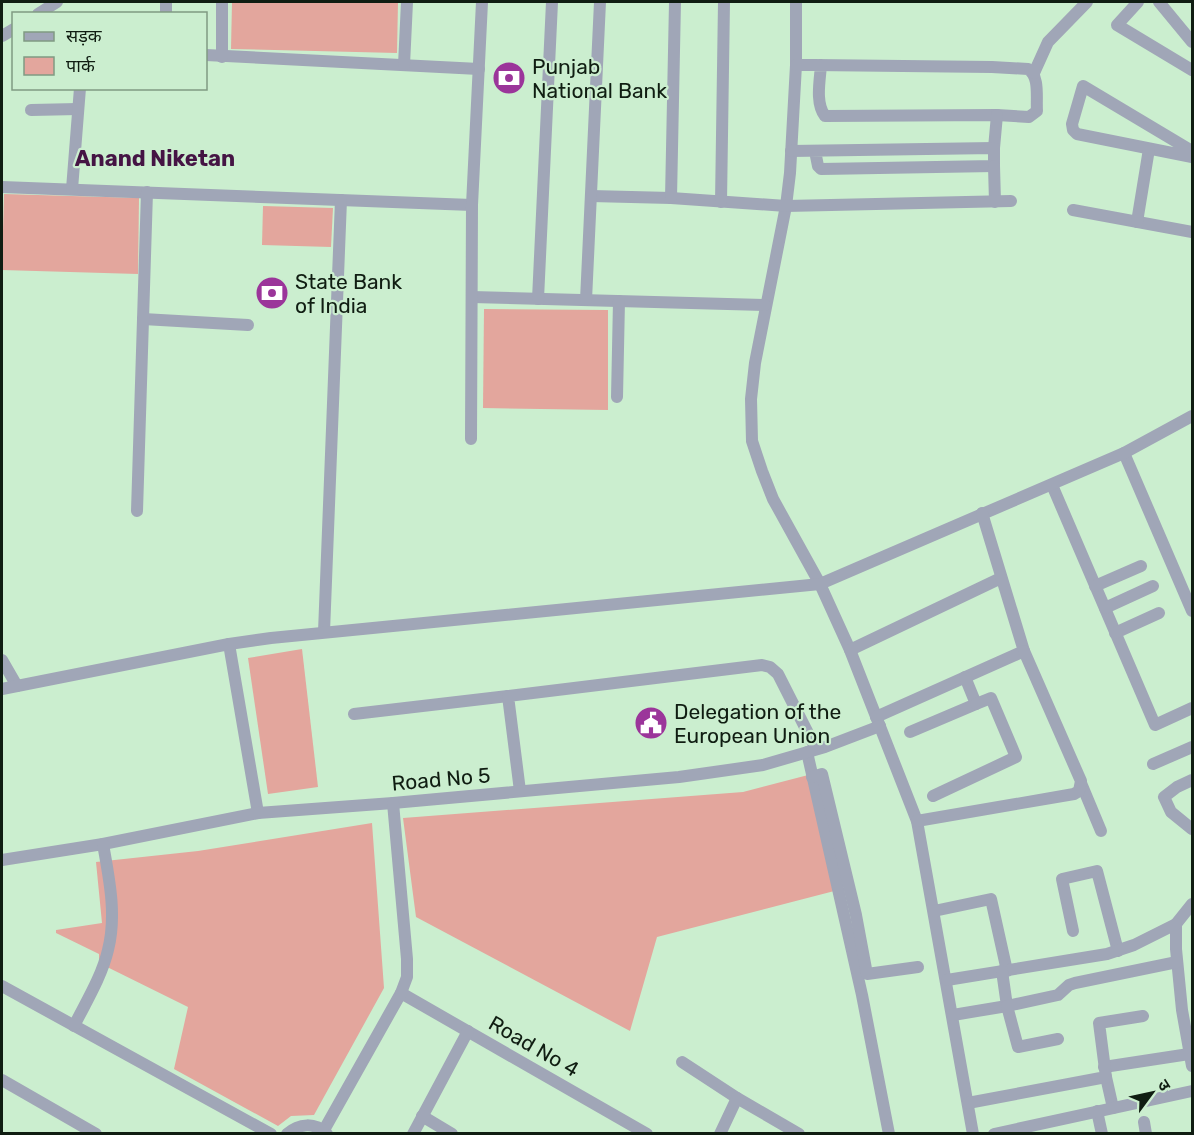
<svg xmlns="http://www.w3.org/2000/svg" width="1194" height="1135" font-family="Rubik,'Noto Sans Devanagari',sans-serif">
  <rect width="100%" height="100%" fill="#cbeecf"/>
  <!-- green -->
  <g fill="#e3a69d">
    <path d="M 232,2 L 398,2 L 397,53 L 231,49 Z"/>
    <path d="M 4,194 L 139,198 L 138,274 L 2,270 Z"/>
    <path d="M 263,206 L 333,208 L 331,247 L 262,245 Z"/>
    <path d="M 484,309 L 608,310 L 608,410 L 483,408 Z"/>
    <path d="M 302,649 L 318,787 L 268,794 L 248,658 Z"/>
    <path d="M 812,774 L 842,889 L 657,937 L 630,1031 L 416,917 L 403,818 L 743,792 Z"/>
    <path d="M 372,823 L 384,988 L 314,1115 L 291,1116 L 278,1126 L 174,1069 L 188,1007 L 99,963 L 99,954 L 56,933 L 56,930 L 102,923 L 96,862 L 198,851 Z"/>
  </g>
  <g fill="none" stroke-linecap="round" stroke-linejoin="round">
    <!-- minor -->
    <g stroke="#a0a6b7" stroke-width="12">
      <path d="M 796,2 L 796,65 L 790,173 L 786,206 L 755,363 L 751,399 L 752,441 L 762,471 L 773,499 L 820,584 L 850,650 L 917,821 L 973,1134"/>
      <path d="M 1138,2 L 1117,25 L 1192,70"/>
      <path d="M 1159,2 L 1192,42"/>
      <path d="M 38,14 L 57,2"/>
      <path d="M 166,14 L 166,2"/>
      <path d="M 2,36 L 14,29"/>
      <path d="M 206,55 L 479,69"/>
      <path d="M 222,57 L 222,2"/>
      <path d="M 404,65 L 407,2"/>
      <path d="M 796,65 L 814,65 L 992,67 L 1028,69 C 1040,76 1036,98 1037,111 L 1029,117 L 997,115 L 825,116 C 815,103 820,80 821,65"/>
      <path d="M 1034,73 L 1048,42 L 1087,2"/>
      <path d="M 31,110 L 78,109"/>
      <path d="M 994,148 L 997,115"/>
      <path d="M 791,151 L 994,148 L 994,166 L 821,169 L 818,166 L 815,151"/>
      <path d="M 1192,151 L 1083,86 L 1072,124 L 1073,130 L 1077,134 L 1192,157"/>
      <path d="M 994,166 L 995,202"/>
      <path d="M 2,187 L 472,205"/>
      <path d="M 72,189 L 80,88"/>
      <path d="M 591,196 L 671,198 L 786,206 L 1011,201"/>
      <path d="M 671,198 L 675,2"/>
      <path d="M 721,202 L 724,2"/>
      <path d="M 1073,210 L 1192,232"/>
      <path d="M 1137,222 L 1149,149"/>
      <path d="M 472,297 L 765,305"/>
      <path d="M 538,299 L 552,2"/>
      <path d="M 586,300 L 600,2"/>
      <path d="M 143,319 L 248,325"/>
      <path d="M 617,397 L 619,301"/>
      <path d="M 471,439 L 472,205 L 482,2"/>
      <path d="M 1124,453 L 1192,611"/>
      <path d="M 1052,485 L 1155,725 L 1192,708"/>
      <path d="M 137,511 L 147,192"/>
      <path d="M 1095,586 L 1141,566"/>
      <path d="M 1105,608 L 1153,586"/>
      <path d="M 324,632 L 341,200"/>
      <path d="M 1115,633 L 1159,613"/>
      <path d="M 229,644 L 258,813"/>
      <path d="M 850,650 L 1001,578"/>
      <path d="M 2,660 L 17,686"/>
      <path d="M 2,689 L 229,644 L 271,638 L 820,584 L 1124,453 L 1192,416"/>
      <path d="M 354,714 L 508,696"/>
      <path d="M 876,717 L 1024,651 L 982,513"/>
      <path d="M 910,732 L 976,704 L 965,677"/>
      <path d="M 807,752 L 862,995 L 889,1134"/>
      <path d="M 1153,764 L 1192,747"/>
      <path d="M 812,777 L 822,774 L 856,915 L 867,974 L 918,967"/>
      <path d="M 1192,780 L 1177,787 L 1164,797 L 1171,812 L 1192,829"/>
      <path d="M 1081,783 L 1101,831"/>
      <path d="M 520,791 L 508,696 L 762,665 L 770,667 L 778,674 L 816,749"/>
      <path d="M 933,796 L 1016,757 L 991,698 L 976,704"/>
      <path d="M 917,821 L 1074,794 L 1079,791 L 1081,781 L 1024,651"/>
      <path d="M 2,860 L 103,844 L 258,813 L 393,803 L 679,777 L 763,765 L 825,747 L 880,726"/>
      <path d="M 1192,904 L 1176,924 L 1176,949 L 1182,1010 L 1192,1066"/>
      <path d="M 934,911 L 991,899 L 1007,971"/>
      <path d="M 1073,931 L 1062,879 L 1097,871 L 1118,951"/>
      <path d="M 947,980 L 1107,954 L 1134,945 L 1176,924"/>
      <path d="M 2,986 L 271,1134"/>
      <path d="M 401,993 L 647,1134"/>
      <path d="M 953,1015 L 1007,1006 L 1002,971"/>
      <path d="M 74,1026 C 86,1002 102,976 108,950 C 117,915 109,878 103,844"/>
      <path d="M 1058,1039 L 1018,1047 L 1007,1006 L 1058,995 L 1069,985 L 1075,983 L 1177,962"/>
      <path d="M 682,1062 L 737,1098"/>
      <path d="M 1104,1067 L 1189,1054"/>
      <path d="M 1106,1077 L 1113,1108"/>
      <path d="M 2,1080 L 96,1134"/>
      <path d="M 968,1103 L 1106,1077 L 1099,1023 L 1143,1016"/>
      <path d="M 1097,1111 L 1102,1134"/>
      <path d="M 422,1116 L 452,1134"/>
      <path d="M 1144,1122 L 1146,1134"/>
      <path d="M 324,1130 L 401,993 L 407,977 L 407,959 L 393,803"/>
      <path d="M 287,1134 C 299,1123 315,1122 327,1134"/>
      <path d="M 413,1134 L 468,1031"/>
      <path d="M 720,1134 L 737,1098 L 799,1134"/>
      <path d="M 994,1134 L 1192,1091"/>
    </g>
  </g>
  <!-- icons -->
  <defs>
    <g id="bank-disc" transform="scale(1.725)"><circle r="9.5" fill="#9b359a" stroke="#cbeecf"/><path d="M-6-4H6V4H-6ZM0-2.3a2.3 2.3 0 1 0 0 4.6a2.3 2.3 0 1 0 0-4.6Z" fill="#fff"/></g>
    <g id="civic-disc" transform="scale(1.725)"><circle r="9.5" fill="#9b359a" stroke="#cbeecf"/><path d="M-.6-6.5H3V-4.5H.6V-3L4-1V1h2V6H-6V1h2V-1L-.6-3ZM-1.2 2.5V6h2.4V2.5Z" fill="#fff"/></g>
  </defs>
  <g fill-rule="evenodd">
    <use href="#bank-disc" x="509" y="78"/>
    <use href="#bank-disc" x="272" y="293"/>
    <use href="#civic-disc" x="651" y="723"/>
  </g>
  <g text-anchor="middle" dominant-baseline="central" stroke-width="4.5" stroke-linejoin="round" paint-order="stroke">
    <!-- poi labels -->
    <g font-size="21" fill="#101d12" stroke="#cbeecf" text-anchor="start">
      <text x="532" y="66">Punjab<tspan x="532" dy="24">National Bank</tspan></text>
      <text x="295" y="281">State Bank<tspan x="295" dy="24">of India</tspan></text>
      <text x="674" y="711">Delegation of the<tspan x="674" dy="24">European Union</tspan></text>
    </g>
    <!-- street labels -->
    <g font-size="21" fill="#101d12" stroke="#cbeecf">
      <text transform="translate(441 779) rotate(-5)">Road No 5</text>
      <text transform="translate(534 1046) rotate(30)">Road No 4</text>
    </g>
    <!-- neighbourhood labels -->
    <g font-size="22" font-weight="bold" fill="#451444" stroke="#cbeecf">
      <text x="155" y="158">Anand Niketan</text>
    </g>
  </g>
  <!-- border -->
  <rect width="1194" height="1135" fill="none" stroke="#101d12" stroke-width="6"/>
  <!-- legend -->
  <rect x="12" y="12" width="195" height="78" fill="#cbeecf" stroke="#809a83" stroke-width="1.5"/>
  <rect x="24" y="32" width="30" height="9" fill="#a0a6b7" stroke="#809a83" stroke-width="1.5"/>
  <text x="66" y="42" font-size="18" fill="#101d12">सड़क</text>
  <rect x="24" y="57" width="30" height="18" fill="#e3a69d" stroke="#809a83" stroke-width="1.5"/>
  <text x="66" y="72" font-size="18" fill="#101d12">पार्क</text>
  <!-- north arrow -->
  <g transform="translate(1152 1093) rotate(57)" stroke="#cbeecf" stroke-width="4.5" paint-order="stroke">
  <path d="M0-4.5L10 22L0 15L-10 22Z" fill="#101d12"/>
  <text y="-9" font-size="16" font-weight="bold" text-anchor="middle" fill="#101d12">उ</text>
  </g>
</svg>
